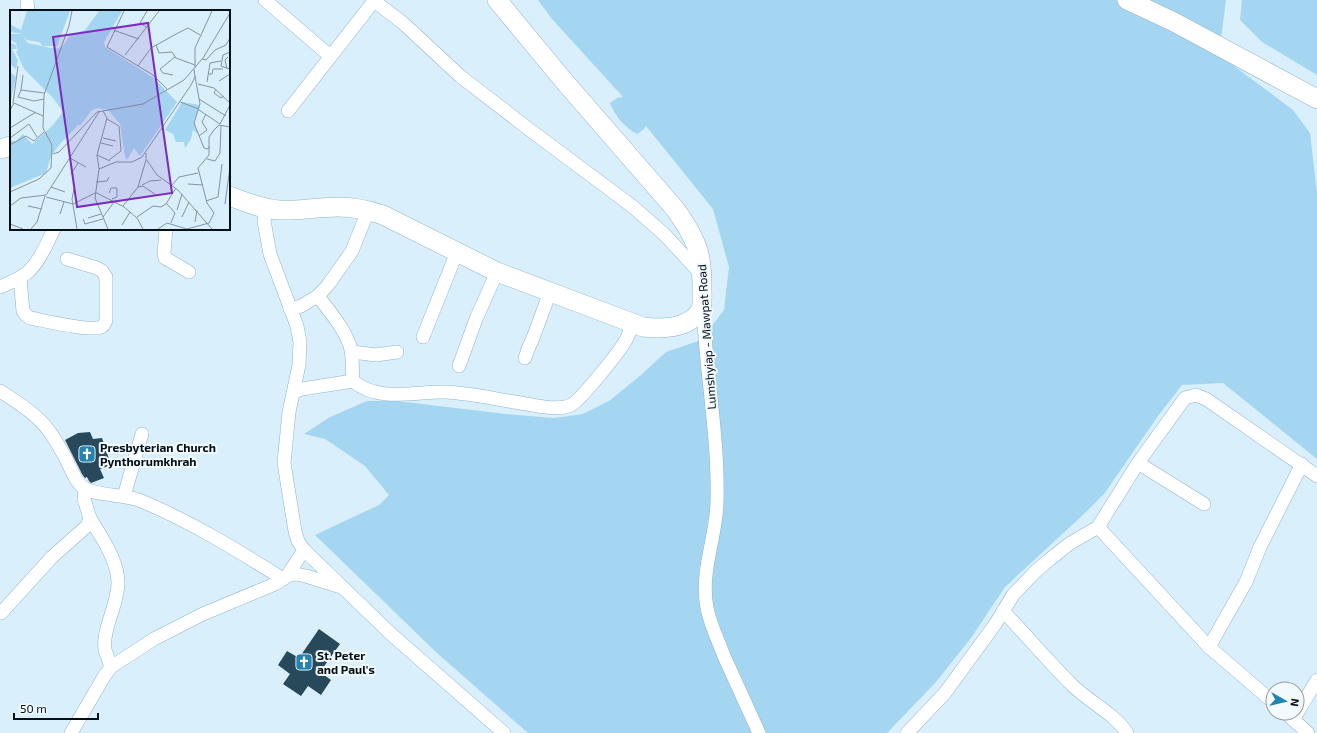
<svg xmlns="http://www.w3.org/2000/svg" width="1317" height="733" font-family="'Exo 2',sans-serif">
  <rect width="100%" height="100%" fill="#d9effc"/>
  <!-- green -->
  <g fill="#a5d6f1">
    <path d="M 538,0 L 1226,0 L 1221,39 L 1234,66 L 1293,110 L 1310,133 L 1317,193 L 1317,459 L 1223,383 L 1182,385 L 1158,416 L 1104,494 L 1085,513 L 1005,587 L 971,638 L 936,682 L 887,733 L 528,733 L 436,652 L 315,535 L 379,505 L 389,495 L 365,466 L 325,439 L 304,434 L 330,417 L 367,401 L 397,401 L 506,414 L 554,418 L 583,414 L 609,401 L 641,375 L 666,352 L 701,340 L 724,310 L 729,267 L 713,209 L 646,126 L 643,130 L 637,134 C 624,127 615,116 610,103 L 617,98 L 623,97 L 552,19 Z"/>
    <path d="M 1242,0 L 1317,0 L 1317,75 L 1262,42 L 1240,20 Z"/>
  </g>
  <!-- building -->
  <g fill="#28495b">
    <path d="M 90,432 L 93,439 L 102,438 L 111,465 L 100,469 L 104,478 L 91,483 L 89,481 L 87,477 L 85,478 L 82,474 L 65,440 L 78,433 Z"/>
    <path d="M 319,629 L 340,644 L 320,672 L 331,680 L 321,695 L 308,686 L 301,696 L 283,684 L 290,674 L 278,665 L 287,651 L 299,658 Z"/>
  </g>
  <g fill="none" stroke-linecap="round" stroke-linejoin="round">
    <!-- street casing -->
    <g stroke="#90b4c9" stroke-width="14">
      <g id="street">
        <path d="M 27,0 L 28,11"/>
        <path d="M 265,0 L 330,56"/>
        <path d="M 373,0 L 403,23 L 460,76 L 530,130 L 632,206 L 664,234 L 701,274"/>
        <path d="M 288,111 L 374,1"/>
        <path d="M 266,208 L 264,221 L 270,254 L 297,326 L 300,342 L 299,365 L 289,412 L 284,463 L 295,531 L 298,541 L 304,550 L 391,634 L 504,733"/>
        <path d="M 166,229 L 164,253 L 165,258 L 189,272"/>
        <path d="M 20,278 L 23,311 L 26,315 L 30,318 C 42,320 92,332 101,327 C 104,326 105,323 106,320 L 106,277 L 102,271 L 97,268 L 67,259"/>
        <path d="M 0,287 C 9,283 20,279 28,272 C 40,261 47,243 54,229"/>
        <path d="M 318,296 C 329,311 347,331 351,350 C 353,360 352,371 353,381 C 379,403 414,391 445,392 C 468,393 491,398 514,402 C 530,404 556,412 571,405 C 580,401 620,351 626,340 C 629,335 630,329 633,323"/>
        <path d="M 703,303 C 705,370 719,436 717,503 C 716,538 700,572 707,608 C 710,624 718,640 724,656 C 736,682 747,707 759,733"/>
        <path d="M 290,309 L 301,306 L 318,296 L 328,285 L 352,251 L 368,211"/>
        <path d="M 423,337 L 457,252"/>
        <path d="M 352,352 L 376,355 L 397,352"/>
        <path d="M 525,358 L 528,349 L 533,338 L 550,292"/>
        <path d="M 459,366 L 476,319 L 497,272"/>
        <path d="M 0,391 C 17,402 37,414 49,431 C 55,439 60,448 65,457 C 70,466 75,482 84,488 C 96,496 123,494 139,500 C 190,521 237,550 283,579"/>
        <path d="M 294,392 L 302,389 L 353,381"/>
        <path d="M 1138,463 L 1204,504"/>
        <path d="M 124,496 L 142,434"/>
        <path d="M 90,518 C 101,537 118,560 118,583 C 118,605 102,629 105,650 C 107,655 109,662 111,667"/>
        <path d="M 1098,527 L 1209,647 L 1273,702"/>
        <path d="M 287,576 L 304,550"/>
        <path d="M 1003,611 C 1026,635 1048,661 1072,685 C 1089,702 1114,713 1127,733"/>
        <path d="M 1,613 L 52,557 L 87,526 L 90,518 L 84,499 L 85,488"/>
        <path d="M 1209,647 L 1246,582 L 1260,547 L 1302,464"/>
        <path d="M 1286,713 L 1308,733"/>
        <path d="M 1293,720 L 1317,680"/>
        <path d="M 71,733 L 105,675 L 111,667 L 154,639 L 203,614 L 275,584 L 287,576 L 296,574 L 306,576 L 341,587"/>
        <path d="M 907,733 L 945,693 L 996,623 L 1013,595 L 1036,571 L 1049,560 L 1069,544 L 1098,527 L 1138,463 L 1185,398 L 1196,395 L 1206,399 L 1317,476"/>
      </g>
    </g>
    <!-- secondary casing -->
    <g stroke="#90b4c9" stroke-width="20">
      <g id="secondary">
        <path d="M 1127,0 L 1174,22 L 1317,99"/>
        <path d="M 0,149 L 11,146"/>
        <path d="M 229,196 C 245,202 262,209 279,210 C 299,211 318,207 338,207 C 353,207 368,210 383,215 L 497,272 L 643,327 C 661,329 688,329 700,311 C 703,306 702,297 702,290 C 702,280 702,269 700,259 C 697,241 686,225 676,210 L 564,81 L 497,0"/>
      </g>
    </g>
    <!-- street -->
    <use href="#street" stroke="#fff" stroke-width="13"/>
    <!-- secondary -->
    <use href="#secondary" stroke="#fff" stroke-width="19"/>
  </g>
  <!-- icons -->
  <defs>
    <g id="church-square" transform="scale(0.9)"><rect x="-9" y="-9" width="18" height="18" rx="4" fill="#2384af" stroke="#f2fafe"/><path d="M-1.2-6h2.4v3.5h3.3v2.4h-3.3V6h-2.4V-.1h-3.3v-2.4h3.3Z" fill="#fff"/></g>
  </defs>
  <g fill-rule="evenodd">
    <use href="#church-square" x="87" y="454"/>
    <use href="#church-square" x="304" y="662"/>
  </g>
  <g text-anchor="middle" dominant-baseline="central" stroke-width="4" stroke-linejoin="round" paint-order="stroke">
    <!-- street labels -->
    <g font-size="12" fill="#030f16" stroke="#f2fafe">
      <text transform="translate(706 337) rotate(-94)">Lumshyiap - Mawpat Road</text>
    </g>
    <!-- poi labels -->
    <g font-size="12" font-weight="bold" fill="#030f16" stroke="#f2fafe" text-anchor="start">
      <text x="100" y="447">Presbyterian Church<tspan x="100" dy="14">Pynthorumkhrah</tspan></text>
      <text x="317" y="655">St. Peter<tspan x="317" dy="14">and Paul's</tspan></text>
    </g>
  </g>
  <!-- overview -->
  <g transform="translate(10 10)">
    <rect width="220" height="220" fill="#d9effc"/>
    <path d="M 17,1 L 60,1 L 47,36 L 33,36 L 29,32 L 17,30 L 13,26 L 18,33 L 46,39 L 53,36 L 60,25 L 75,20 L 89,1 L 112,1 L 94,32 L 95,37 L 144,68 L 167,92 L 130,146 L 124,138 L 117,150 L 115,147 L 110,114 L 98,100 L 88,98 L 81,101 L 71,115 L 68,115 L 50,134 L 41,146 L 36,163 L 0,178 L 0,131 L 6,131 L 13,124 L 22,134 L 43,115 L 53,102 L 44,89 L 14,59 L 6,41 L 8,41 L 6,33 L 0,30 L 0,24 L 13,24 L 0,22 L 0,6 L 1,15 L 11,20 ZM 0,33 L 6,35 L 7,39 L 2,39 L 8,50 L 6,59 L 0,54 ZM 0,62 L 6,67 L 0,94 ZM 172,92 L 190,95 L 184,110 L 188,124 L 183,120 L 181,129 L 175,138 L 174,132 L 166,132 L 163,124 L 155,120 Z" fill="#a5d6f1"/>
    <path fill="none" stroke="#8395a0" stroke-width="1" d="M 114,1 L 97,37 L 143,65 L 157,79M 136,17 L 130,13 L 137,1M 103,20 L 129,29M 146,35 L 149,43 L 162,42 L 166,48 L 185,55M 220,42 L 213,45 L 211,56 L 220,59M 115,45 L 149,1M 192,49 L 196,50 L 205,40 L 216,35 L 220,28M 128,56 L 141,38 L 168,23 L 178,18 L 190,25M 185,58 L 185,38 L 202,1M 217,59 L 215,50 L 218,47M 198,64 L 202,64 L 203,59 L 213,59M 163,65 L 153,63 L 150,59 L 165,47M 185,66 L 190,94 L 184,113 L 194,138 L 197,139 L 200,137M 209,71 L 220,64M 197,72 L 200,53 L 211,51M 188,74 L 204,78 L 220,93M 206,79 L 204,83 L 211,88 L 214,86M 11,80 L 13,65M 34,89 L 24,91 L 8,87 L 11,80 L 34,83M 189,89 L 216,106M 170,92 L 189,99M 3,93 L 8,56M 0,100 L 4,93 L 33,106M 189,100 L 210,114M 93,101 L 97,108 L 87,145 L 89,159 L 85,188 L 98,219M 97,109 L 109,116 L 111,141 L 99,150M 210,114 L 220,95M 0,118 L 26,102M 189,126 L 197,120 L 192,112 L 196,104M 0,128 L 19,114 L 27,127M 93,128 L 106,131M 91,133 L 103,136M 0,135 L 16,126 L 24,131 L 34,122M 136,143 L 136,149 L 147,165 L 168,180 L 202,219M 43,144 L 49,142 L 87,102 L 133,94 L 174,70 L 193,48 L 220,3M 87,145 L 100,151M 60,148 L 76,157M 197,149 L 205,151 L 210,143 L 211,115M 89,159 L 106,152 L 122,152 L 132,147 L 181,75 L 185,67 L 184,59M 61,164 L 68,153M 86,172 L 97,171 L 99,167M 178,174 L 193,175M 132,175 L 140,171 L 151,170M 162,175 L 169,167 L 188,163M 41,177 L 55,182M 128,177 L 133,176 L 146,185M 64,179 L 62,189 L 67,219M 0,182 L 29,169 L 41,158 L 42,135 L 33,118 L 34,85 L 59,16 L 62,1M 85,182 L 114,197 L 127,208 L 133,219M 99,183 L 101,178 L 107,178 L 107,187 L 102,189M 36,187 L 63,194 L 85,183M 196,191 L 208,187 L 212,154M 157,194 L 165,203 L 161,213M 215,194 L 220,157M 0,196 L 11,188 L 36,185 L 89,102M 18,196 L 32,199M 113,196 L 128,177 L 136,150M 167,200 L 172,184M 50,204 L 54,192M 93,207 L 104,192M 127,207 L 143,196 L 151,197 L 156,194 L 166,178M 172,207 L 179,192M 78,208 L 91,204M 73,209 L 75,214 L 93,209M 185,212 L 187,200M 0,214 L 13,219M 112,215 L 120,202M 21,219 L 27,212 L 35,186M 148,219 L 157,213 L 177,219 L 199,213 L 204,203 L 197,193 L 188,158 L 199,145 L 199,127 L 204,120 L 209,115 L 220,117"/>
    <path fill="#7b2cbf" fill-opacity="0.15" stroke="#7b2cbf" stroke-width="2" d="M 138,13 L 162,183 L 67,197 L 43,27 Z"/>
    <rect width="220" height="220" fill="none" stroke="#030f16" stroke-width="2"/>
  </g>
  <!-- north arrow -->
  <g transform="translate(1285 701) rotate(98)"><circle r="19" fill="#f2fafe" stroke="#929ca1"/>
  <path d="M0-3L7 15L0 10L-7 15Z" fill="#2384af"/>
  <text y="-6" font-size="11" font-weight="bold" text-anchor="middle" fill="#030f16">N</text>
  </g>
  <!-- scale -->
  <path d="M14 713v6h84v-6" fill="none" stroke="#030f16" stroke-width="2"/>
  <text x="20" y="713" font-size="12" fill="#030f16" stroke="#f2fafe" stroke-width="3" paint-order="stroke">50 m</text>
</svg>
